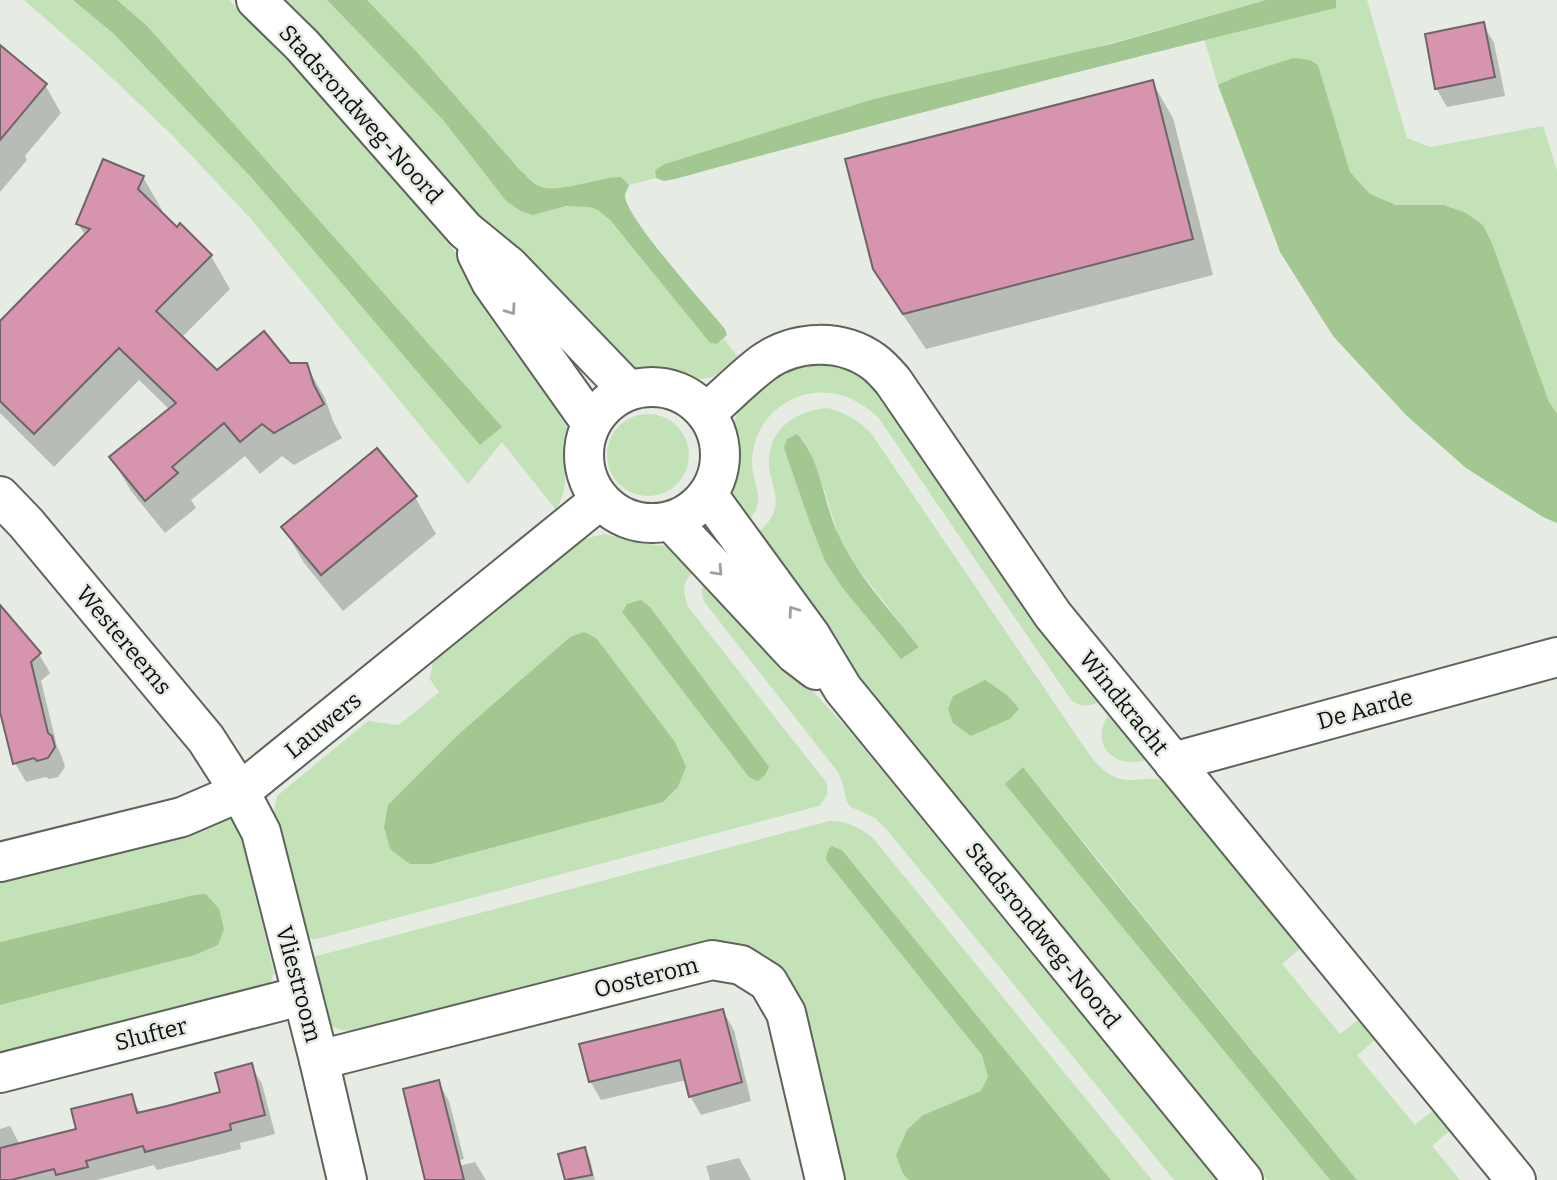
<svg xmlns="http://www.w3.org/2000/svg" width="1557" height="1180" font-family="Bitter,serif">
  <rect width="100%" height="100%" fill="#e6ece4"/>
  <!-- green -->
  <g fill="#c4e2b7" fill-rule="evenodd">
    <path d="M 24,0 L 229,0 L 295,68 L 410,196 L 489,294 L 567,419 C 567,429 565,438 565,448 C 563,474 570,485 556,510 L 502,442 L 468,484 L 251,219 L 172,135 L 95,62 Z"/>
    <path d="M 283,0 L 327,0 L 443,120 L 506,201 L 533,215 C 550,210 581,200 597,209 C 602,212 606,217 611,221 L 710,343 L 717,344 L 724,339 L 739,358 L 725,370 L 712,377 L 702,379 L 690,379 L 664,372 L 631,369 L 508,247 L 315,32 Z"/>
    <path d="M 367,0 L 1266,0 L 655,170 L 656,178 L 629,185 L 621,177 C 600,176 554,196 537,185 C 531,182 525,174 520,170 L 416,51 Z"/>
    <path d="M 1336,0 L 1367,0 L 1407,138 L 1430,147 L 1543,126 L 1557,170 L 1557,413 L 1549,402 L 1492,243 L 1483,225 L 1444,205 L 1396,205 L 1370,194 L 1350,172 L 1318,65 L 1293,58 L 1238,76 L 1218,85 L 1204,39 L 1336,8 Z"/>
    <path d="M 829,363 C 845,367 857,373 870,382 L 1101,700 C 1091,707 1081,708 1071,700 L 878,417 C 859,400 839,390 814,393 C 780,397 754,425 752,459 C 751,486 771,502 744,524 C 729,505 731,489 735,467 C 737,454 731,442 733,429 C 734,420 738,411 743,404 C 755,389 788,367 807,364 C 814,363 822,363 829,363 Z"/>
    <path d="M 828,408 C 846,413 858,420 871,433 L 1091,757 C 1102,770 1113,780 1130,780 C 1145,780 1155,776 1170,783 L 1303,946 L 1282,964 L 1340,1034 L 1362,1017 L 1379,1037 L 1357,1055 L 1415,1125 L 1436,1108 L 1453,1128 L 1432,1146 L 1460,1180 L 1357,1180 L 1023,767 L 1006,784 L 1330,1180 L 1267,1180 L 906,741 L 752,538 C 762,529 772,521 775,508 C 778,493 770,480 769,465 C 767,429 797,410 828,408 ZM 802,439 L 809,450 L 825,492 L 838,535 L 852,561 L 919,647 L 901,658 L 795,476 L 784,448 ZM 948,709 L 1010,719 L 971,736 Z"/>
    <circle cx="648" cy="455" r="41"/>
    <path d="M 605,534 L 641,543 L 666,546 L 677,550 L 697,567 C 683,581 681,590 689,608 L 826,782 C 829,792 827,798 819,806 L 324,937 L 314,939 L 304,937 L 273,814 L 277,796 L 368,721 L 399,725 L 439,692 L 429,678 L 431,675 L 433,656 L 582,539 ZM 640,601 L 650,607 L 758,752 L 768,767 L 765,775 L 758,780 L 749,776 L 622,612 L 627,604 ZM 584,632 L 686,767 L 678,787 L 663,802 L 431,864 L 384,827 L 388,805 L 460,733 L 570,637 Z"/>
    <path d="M 707,578 L 847,728 L 1217,1180 L 1174,1180 L 887,830 L 875,818 L 851,807 L 847,802 L 843,785 L 838,772 L 705,603 C 700,593 701,587 707,578 Z"/>
    <path d="M 1111,712 L 1150,759 C 1142,761 1135,763 1128,762 C 1100,758 1094,731 1111,712 Z"/>
    <path d="M 236,817 L 274,972 L 270,985 L 0,1057 L 0,1005 L 195,955 L 218,945 L 194,895 L 0,942 L 0,876 Z"/>
    <path d="M 829,821 C 847,821 859,827 873,838 L 1152,1180 L 1111,1180 L 842,850 L 832,846 L 982,1055 L 988,1077 L 982,1091 L 923,1115 L 903,1174 L 909,1180 L 840,1180 L 797,1004 L 663,955 L 357,1030 C 344,1032 338,1030 327,1023 L 309,958 Z"/>
  </g>
  <!-- water -->
  <g fill="#a2c791">
    <path d="M 73,0 L 117,0 L 147,26 L 502,427 L 480,445 L 251,177 L 113,33 Z"/>
    <path d="M 327,0 L 367,0 L 416,51 L 520,170 C 525,174 531,182 537,185 C 554,196 600,176 621,177 L 629,185 C 628,189 625,192 625,196 C 625,217 708,308 725,329 L 727,335 L 717,344 L 710,343 L 611,221 L 598,210 L 590,207 L 566,206 L 533,215 L 521,211 L 506,201 L 443,120 Z"/>
    <path d="M 1266,0 L 1336,0 L 1336,8 C 1115,61 894,119 675,179 L 664,181 L 656,178 L 655,170 L 665,164 L 874,99 L 1111,44 Z"/>
    <path d="M 1293,58 L 1310,60 L 1318,65 L 1350,172 L 1370,194 L 1396,205 L 1444,205 L 1466,213 L 1483,225 L 1492,243 L 1549,402 L 1557,413 L 1557,523 L 1543,517 L 1466,468 L 1407,416 L 1333,336 L 1280,252 L 1218,85 L 1238,76 Z"/>
    <path d="M 797,434 C 823,462 823,506 840,538 C 859,578 892,612 919,647 L 901,659 L 842,587 L 825,561 L 809,520 L 784,448 L 787,439 Z"/>
    <path d="M 641,600 L 650,607 L 758,752 L 769,767 L 765,775 L 758,781 L 749,777 L 622,612 L 627,604 Z"/>
    <path d="M 584,632 L 596,638 L 675,742 L 686,767 L 678,787 L 663,802 L 431,864 L 410,864 L 390,849 L 384,827 L 388,805 L 460,733 L 570,637 Z"/>
    <path d="M 985,680 L 1007,695 L 1019,709 L 1010,719 L 971,736 L 953,723 L 948,709 L 953,696 Z"/>
    <path d="M 1023,767 L 1104,869 L 1357,1180 L 1330,1180 L 1005,784 Z"/>
    <path d="M 832,846 L 842,850 L 1111,1180 L 909,1180 L 903,1174 L 896,1155 L 907,1130 L 923,1115 L 981,1091 L 988,1077 L 982,1055 L 826,860 L 828,850 Z"/>
    <path d="M 206,894 L 219,909 L 224,929 L 218,945 L 195,955 L 0,1005 L 0,942 L 194,895 Z"/>
  </g>
  <!-- shadow -->
  <g fill="#0003">
    <path d="M 1483,24 L 1494,43 L 1505,96 L 1447,107 L 1436,88 Z"/>
    <path d="M 0,61 L 45,85 L 61,113 L 25,156 L 27,160 L 0,192 Z"/>
    <path d="M 1152,82 L 1173,118 L 1213,275 L 926,349 L 897,306 L 875,268 Z"/>
    <path d="M 143,177 L 162,210 L 161,214 L 211,256 L 230,289 L 181,338 L 217,372 L 306,365 L 325,398 L 333,421 L 342,438 L 294,465 L 282,456 L 260,474 L 245,456 L 191,500 L 196,508 L 165,533 L 131,491 L 112,458 L 170,410 L 139,380 L 54,467 L 0,413 L 0,323 L 86,236 L 78,224 Z"/>
    <path d="M 377,450 L 415,497 L 436,534 L 343,611 L 304,563 L 283,527 Z"/>
    <path d="M 0,608 L 39,654 L 50,673 L 41,681 L 57,746 L 62,757 L 65,767 L 58,777 L 49,779 L 46,777 L 26,782 L 15,763 L 0,705 Z"/>
    <path d="M 723,1011 L 734,1030 L 751,1101 L 701,1115 L 690,1096 L 686,1080 L 601,1100 L 590,1081 Z"/>
    <path d="M 251,1065 L 262,1084 L 275,1134 L 240,1143 L 241,1149 L 157,1170 L 154,1165 L 97,1180 L 0,1180 L 0,1129 L 10,1126 L 20,1145 L 78,1130 L 131,1096 L 141,1114 L 222,1093 Z"/>
    <path d="M 438,1082 L 449,1101 L 464,1159 L 431,1167 Z"/>
    <path d="M 584,1150 L 590,1159 L 595,1180 L 567,1180 L 560,1156 Z"/>
    <path d="M 739,1158 L 751,1180 L 710,1180 L 706,1166 Z"/>
    <path d="M 475,1162 L 486,1180 L 449,1180 L 446,1169 Z"/>
  </g>
  <!-- building -->
  <g fill="#d694ae" stroke="#6f6568" stroke-width="2">
    <path d="M 1484,22 L 1495,77 L 1435,89 L 1425,34 Z"/>
    <path d="M 0,45 L 47,84 L 0,140 Z"/>
    <path d="M 1153,80 L 1193,239 L 903,314 L 873,269 L 845,159 Z"/>
    <path d="M 103,159 L 144,176 L 138,189 L 177,227 L 180,223 L 212,255 L 156,311 L 217,370 L 264,331 L 290,363 L 307,363 L 314,385 L 324,404 L 274,433 L 262,424 L 240,442 L 224,423 L 172,467 L 178,473 L 145,501 L 109,457 L 176,403 L 119,348 L 34,434 L 0,401 L 0,321 L 90,229 L 76,224 Z"/>
    <path d="M 377,448 L 417,496 L 321,575 L 281,527 Z"/>
    <path d="M 0,605 L 41,653 L 31,662 L 48,733 L 52,736 L 55,747 L 48,758 L 37,761 L 34,758 L 13,764 L 0,712 Z"/>
    <path d="M 723,1009 L 742,1082 L 689,1097 L 680,1060 L 589,1082 L 579,1044 Z"/>
    <path d="M 252,1063 L 265,1115 L 230,1124 L 231,1130 L 145,1152 L 143,1146 L 86,1161 L 88,1167 L 56,1175 L 54,1169 L 11,1180 L 0,1180 L 0,1148 L 76,1129 L 71,1109 L 132,1094 L 137,1113 L 167,1106 L 220,1092 L 215,1073 Z"/>
    <path d="M 439,1080 L 464,1180 L 425,1180 L 403,1089 Z"/>
    <path d="M 585,1147 L 592,1175 L 565,1180 L 558,1154 Z"/>
  </g>
  <g fill="none" stroke-linecap="round" stroke-linejoin="round">
    <!-- street casing -->
    <g stroke="#5e635b" stroke-width="42">
      <g id="street">
        <path d="M 706,413 C 725,397 743,378 763,363 C 795,340 841,338 874,362 C 881,367 887,374 893,381 L 1053,615 L 1516,1180"/>
        <path d="M 0,496 L 26,523 L 206,739 L 240,792 L 261,832 L 319,1060 L 347,1180"/>
        <path d="M 1173,762 L 1557,657"/>
        <path d="M 0,862 L 182,817 L 240,792 L 600,500"/>
        <path d="M 319,1060 L 712,960 L 741,965 L 768,982 L 786,1013 L 825,1180"/>
        <path d="M 0,1073 L 301,996"/>
      </g>
    </g>
    <!-- primary casing -->
    <g stroke="#5e635b" stroke-width="42">
      <g id="primary">
        <path d="M 256,0 L 302,45 L 465,230 L 509,266 L 628,390"/>
        <path d="M 477,254 L 491,282 L 591,423"/>
        <circle cx="652" cy="455" r="68"/>
        <path d="M 708,495 L 811,636 L 843,689 L 1243,1180"/>
        <path d="M 671,521 L 795,654 L 816,670"/>
      </g>
    </g>
    <!-- street -->
    <use href="#street" stroke="#fff" stroke-width="38"/>
    <!-- primary -->
    <use href="#primary" stroke="#fff" stroke-width="38"/>
  </g>
  <!-- one-way arrows -->
  <defs><path id="oneway-chevron" d="M-2-3.5L2.5 0L-2 3.5" fill="none" stroke-width="1.6" stroke-linecap="round" stroke-linejoin="round" transform="scale(1.75)"/></defs>
  <g stroke="#9e9f9e">
    <use href="#oneway-chevron" transform="translate(511 310) rotate(55)"/>
    <use href="#oneway-chevron" transform="translate(718 571) rotate(47)"/>
    <use href="#oneway-chevron" transform="translate(793 611) rotate(-126)"/>
  </g>
  <g text-anchor="middle" dominant-baseline="central" stroke-width="5" stroke-linejoin="round" paint-order="stroke">
    <!-- street labels -->
    <g font-size="23" fill="#0d0f0c" stroke="#e6ece4">
      <text transform="translate(361 114) rotate(48)">Stadsrondweg-Noord</text>
      <text transform="translate(124 640) rotate(50)">Westereems</text>
      <text transform="translate(1124 703) rotate(51)">Windkracht</text>
      <text transform="translate(1365 709) rotate(-15)">De Aarde</text>
      <text transform="translate(323 725) rotate(-39)">Lauwers</text>
      <text transform="translate(1043 935) rotate(51)">Stadsrondweg-Noord</text>
      <text transform="translate(646 977) rotate(-14)">Oosterom</text>
      <text transform="translate(299 984) rotate(75)">Vliestroom</text>
      <text transform="translate(151 1034) rotate(-14)">Slufter</text>
    </g>
  </g>
</svg>
